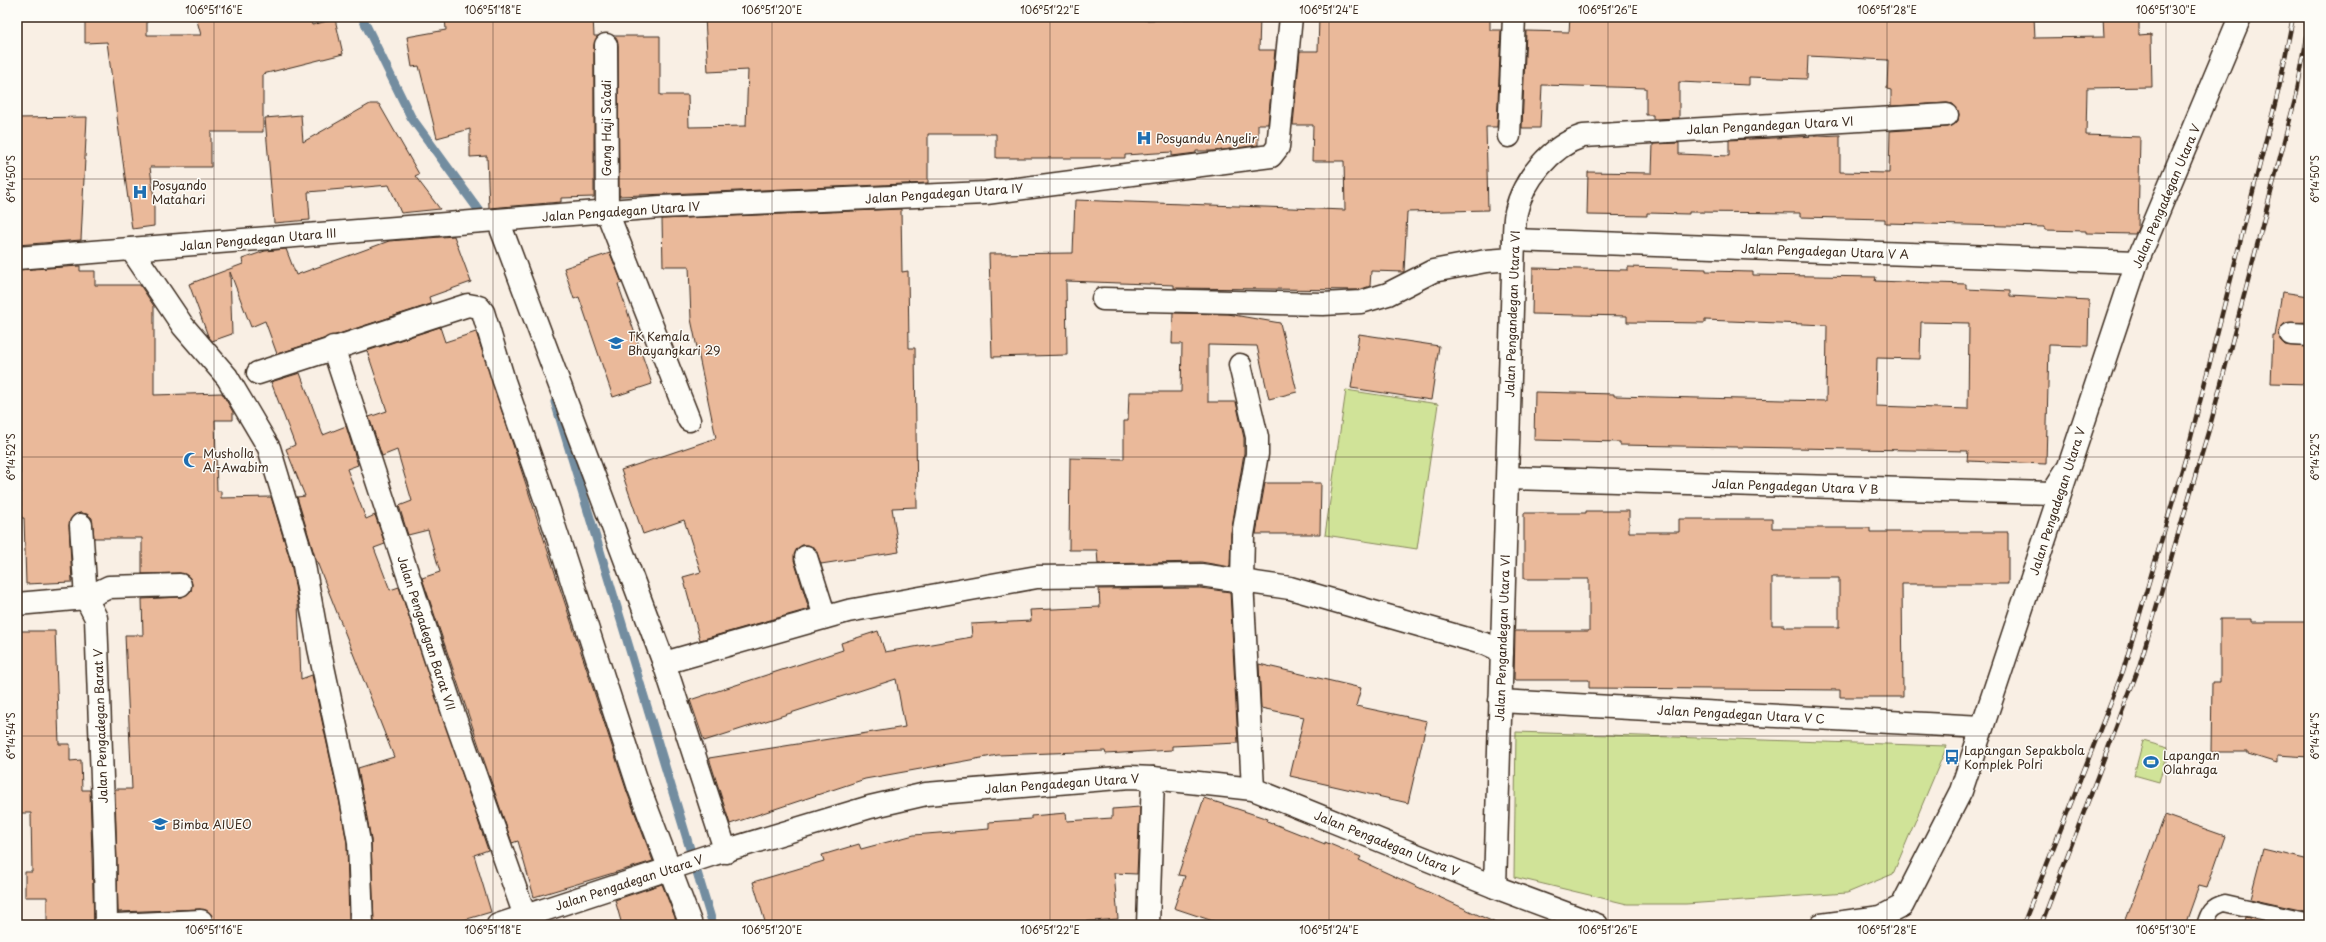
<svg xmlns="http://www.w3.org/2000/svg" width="2326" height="942" font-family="'Playpen Sans',sans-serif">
  <rect width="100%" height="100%" fill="#f9efe4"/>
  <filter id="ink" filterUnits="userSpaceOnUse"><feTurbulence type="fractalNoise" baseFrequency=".025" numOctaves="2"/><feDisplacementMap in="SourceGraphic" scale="8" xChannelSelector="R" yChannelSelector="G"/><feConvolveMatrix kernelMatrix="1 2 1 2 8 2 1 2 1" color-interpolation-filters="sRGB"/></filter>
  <g filter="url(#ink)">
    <!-- green -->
    <g fill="#d0e398" stroke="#86865b">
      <path d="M 1346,390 L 1438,404 L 1417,549 L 1325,535 Z"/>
      <path d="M 1516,732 L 1947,746 L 1893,874 L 1847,893 L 1686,904 L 1627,904 L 1514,877 Z"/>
      <path d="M 2143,741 L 2168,748 L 2159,782 L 2134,775 Z"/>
    </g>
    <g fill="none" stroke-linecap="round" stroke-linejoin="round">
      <!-- stream -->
      <g stroke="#738da0" stroke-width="9">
        <path d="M 362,17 L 411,117 L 486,220"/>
        <path d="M 555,402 L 713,925"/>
      </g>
    </g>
    <!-- building -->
    <g fill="#eab99a" stroke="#3b2a1e" fill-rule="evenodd">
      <path d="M 85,17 L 147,17 L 147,35 L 201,35 L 196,17 L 310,17 L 312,25 L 335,19 L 343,54 L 263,74 L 263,132 L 211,132 L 211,167 L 150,167 L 154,199 L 154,226 L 132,229 L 107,42 L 85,43 Z"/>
      <path d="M 445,17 L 593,17 L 594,36 L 598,36 L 594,45 L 594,197 L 561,198 L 561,202 L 489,208 L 487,156 L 470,157 L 470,129 L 437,138 L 419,66 L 412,67 L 407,37 L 446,30 Z"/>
      <path d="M 705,17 L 1144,17 L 1144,20 L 1260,17 L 1259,50 L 1275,50 L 1268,124 L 1258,124 L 1258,145 L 1216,151 L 1196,151 L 1196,153 L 1172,156 L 1172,152 L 1125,155 L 1125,158 L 996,158 L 996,134 L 928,134 L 928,183 L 619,196 L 618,45 L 614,36 L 660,36 L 660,95 L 688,95 L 689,127 L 746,126 L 748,70 L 708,72 Z"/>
      <path d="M 1319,17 L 1490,17 L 1490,30 L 1501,30 L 1497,127 L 1486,127 L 1488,210 L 1407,212 L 1404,272 L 1371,271 L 1370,286 L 1359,290 L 1174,288 L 1174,285 L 1066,281 L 1067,355 L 992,357 L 989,254 L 1073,253 L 1075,200 L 1345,210 L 1344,161 L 1312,161 L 1313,125 L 1293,125 L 1300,51 L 1318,51 Z"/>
      <path d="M 1570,17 L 2034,17 L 2035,38 L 2104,37 L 2103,17 L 2139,17 L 2139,36 L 2151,35 L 2152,87 L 2087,88 L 2086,135 L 2140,137 L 2138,228 L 2135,234 L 2086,233 L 2086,231 L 2045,230 L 2045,227 L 1885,223 L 1885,219 L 1800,217 L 1800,213 L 1689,212 L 1689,214 L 1647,213 L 1647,216 L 1587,215 L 1588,172 L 1652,173 L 1653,144 L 1679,143 L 1679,154 L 1729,156 L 1729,140 L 1840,135 L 1840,172 L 1889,173 L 1890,131 L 1948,127 L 1958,121 L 1959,114 L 1953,104 L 1947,103 L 1891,106 L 1891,90 L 1887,89 L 1888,60 L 1808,56 L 1807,79 L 1749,77 L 1749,85 L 1679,82 L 1679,118 L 1653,119 L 1653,115 L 1646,115 L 1646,88 L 1542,85 L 1540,128 L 1522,128 L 1526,31 L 1569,32 Z"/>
      <path d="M 370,104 L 379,104 L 419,174 L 415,176 L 440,209 L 401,213 L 389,185 L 308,192 L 310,220 L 274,223 L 265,118 L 301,115 L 303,142 Z"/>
      <path d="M 87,117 L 81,240 L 17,245 L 17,118 Z"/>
      <path d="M 901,209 L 902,272 L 908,271 L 909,348 L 915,348 L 917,507 L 892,508 L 899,552 L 821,564 L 815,548 L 808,545 L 802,545 L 797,549 L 794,560 L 809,609 L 700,640 L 683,577 L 701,572 L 684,520 L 643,534 L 621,470 L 716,438 L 691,319 L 689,266 L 663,266 L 662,219 Z"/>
      <path d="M 454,236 L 471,282 L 429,297 L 431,304 L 277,354 L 265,321 L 251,327 L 230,272 L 232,334 L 212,341 L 208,336 L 189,284 L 243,264 L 242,259 L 265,251 L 286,249 L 296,275 L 389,241 Z"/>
      <path d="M 610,253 L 622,283 L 618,284 L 652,384 L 613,397 L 579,297 L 574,299 L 564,268 Z"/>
      <path d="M 80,266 L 80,271 L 95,271 L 95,285 L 140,285 L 154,306 L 154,395 L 222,393 L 233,412 L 233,420 L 215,420 L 217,491 L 221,491 L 221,498 L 271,497 L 291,563 L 298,603 L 301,679 L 312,675 L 338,794 L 347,843 L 349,925 L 213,925 L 211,914 L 200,909 L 118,912 L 115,789 L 132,789 L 125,635 L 143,635 L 142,599 L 181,597 L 191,591 L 192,584 L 190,578 L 180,573 L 142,574 L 142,538 L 94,538 L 92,518 L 87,514 L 81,513 L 74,515 L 69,525 L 72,582 L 26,584 L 24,518 L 21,518 L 20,449 L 17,449 L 17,270 Z"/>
      <path d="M 1628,267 L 1706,269 L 1706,271 L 1753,272 L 1753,275 L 1876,277 L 1875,281 L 1966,284 L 1966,289 L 2010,291 L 2010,296 L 2089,300 L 2088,346 L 2049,345 L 2046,464 L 1967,461 L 1968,451 L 1620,445 L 1620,442 L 1534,440 L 1535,392 L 1614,394 L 1614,396 L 1826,401 L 1827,325 L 1705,320 L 1705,323 L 1627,322 L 1627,316 L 1532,314 L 1533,268 L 1628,270 ZM 1921,322 L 1969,323 L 1968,409 L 1876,406 L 1877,358 L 1920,359 Z"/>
      <path d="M 2282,292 L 2309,296 L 2309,322 L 2286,323 L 2281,327 L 2279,334 L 2280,340 L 2285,345 L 2309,347 L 2309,384 L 2271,383 L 2273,336 L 2275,336 Z"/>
      <path d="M 1173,313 L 1228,314 L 1280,323 L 1297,392 L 1269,399 L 1257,346 L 1208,345 L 1208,402 L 1236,402 L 1244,438 L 1244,453 L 1231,533 L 1230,567 L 1201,562 L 1098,564 L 1097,550 L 1069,550 L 1070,458 L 1124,459 L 1124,421 L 1128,421 L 1129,392 L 1181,392 L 1182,344 L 1172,344 Z"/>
      <path d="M 440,327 L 445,342 L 476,332 L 627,792 L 653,861 L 534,897 L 518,841 L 512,843 L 422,578 L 440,572 L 428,530 L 408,535 L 399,506 L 412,501 L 397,450 L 382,456 L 369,417 L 387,411 L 367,351 Z"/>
      <path d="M 1359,334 L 1439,346 L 1431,400 L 1351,388 Z"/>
      <path d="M 300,373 L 323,435 L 346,426 L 358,465 L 347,469 L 366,519 L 375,515 L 385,544 L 374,548 L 390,590 L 399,587 L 488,850 L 474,855 L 491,912 L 447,925 L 374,925 L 371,840 L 358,768 L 394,757 L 315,557 L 297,497 L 305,496 L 286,449 L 295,445 L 271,382 Z"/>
      <path d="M 1265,483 L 1321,483 L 1320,534 L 1256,534 Z"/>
      <path d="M 1586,511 L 1629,511 L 1629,532 L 1679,532 L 1679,519 L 1772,519 L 1772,528 L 1870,528 L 1870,532 L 2008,532 L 2008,584 L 1902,584 L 1903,697 L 1840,697 L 1840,690 L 1589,688 L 1589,680 L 1514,680 L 1515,631 L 1589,631 L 1589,579 L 1524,579 L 1524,513 L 1586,513 ZM 1772,578 L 1839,578 L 1839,627 L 1784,627 L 1784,625 L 1772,625 Z"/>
      <path d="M 1200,588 L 1230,592 L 1238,743 L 1172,746 L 1172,750 L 1106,754 L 1105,751 L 998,755 L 865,779 L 730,824 L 709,758 L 905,727 L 896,679 L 704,741 L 690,700 L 843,650 L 841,643 L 878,631 L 885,652 L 972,637 L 971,624 L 1031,621 L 1030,610 L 1100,607 L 1099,589 Z"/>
      <path d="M 2220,619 L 2252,619 L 2252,622 L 2309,622 L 2309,757 L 2277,755 L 2277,763 L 2248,754 L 2248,752 L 2211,752 L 2212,682 L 2220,682 Z"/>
      <path d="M 17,631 L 55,631 L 59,744 L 70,744 L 70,761 L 81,760 L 82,790 L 90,790 L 94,925 L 47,925 L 47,897 L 25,897 L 25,872 L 32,872 L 31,813 L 17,813 Z"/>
      <path d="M 1259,664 L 1361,688 L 1356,706 L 1427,721 L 1408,803 L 1290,776 L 1304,717 L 1261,708 Z"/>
      <path d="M 1204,798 L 1268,819 L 1267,821 L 1325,844 L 1325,842 L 1361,857 L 1359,860 L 1500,925 L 1225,925 L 1174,908 L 1185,876 L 1178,875 Z"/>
      <path d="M 1140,807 L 1137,874 L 1114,873 L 1118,919 L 1042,925 L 766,925 L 753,882 L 824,861 L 822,855 L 859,844 L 861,849 L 914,835 L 989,829 L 989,822 L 1031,819 L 1031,816 L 1066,813 L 1067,821 L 1112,818 L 1112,809 Z"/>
      <path d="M 2165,815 L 2225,836 L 2207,888 L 2199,886 L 2185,925 L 2124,925 Z"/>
      <path d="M 2263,849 L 2309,860 L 2309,912 L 2250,899 Z"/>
      <path d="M 662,884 L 678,925 L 622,925 L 615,900 Z"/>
      <path d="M 2245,917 L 2279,925 L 2243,925 Z"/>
    </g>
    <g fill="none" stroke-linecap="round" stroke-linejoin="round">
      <!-- service casing -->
      <g stroke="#3b2a1e" stroke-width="19">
        <path id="service" d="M 2205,925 C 2209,912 2212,906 2225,903 L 2309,922"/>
      </g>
      <!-- minor casing -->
      <g stroke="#3b2a1e" stroke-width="25">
        <g id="minor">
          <path d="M 606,45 L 607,212 L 689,420"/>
          <path d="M 1509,136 L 1514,17"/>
          <path d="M 498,220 L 664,663 L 726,852"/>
          <path d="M 1514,240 L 2137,262"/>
          <path d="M 131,249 L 183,326 L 227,377 L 269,448 L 303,560 L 319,648 L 350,792 L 359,842 L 362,925"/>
          <path d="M 17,258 L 660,207 L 986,193 L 1271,156 L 1278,147 L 1291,17"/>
          <path d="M 1103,299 L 1323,304 L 1361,302 L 1388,294 L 1433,271 L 1486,261 L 1513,259"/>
          <path d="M 2291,334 L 2309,335"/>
          <path d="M 333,347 L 455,718 L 525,916"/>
          <path d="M 1240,365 L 1257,437 L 1257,454 L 1243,535 L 1242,581 L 1253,789"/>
          <path d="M 258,373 L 468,305 L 479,307 L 483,312 L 504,381 L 549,510 L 639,788 L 691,925"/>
          <path d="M 1508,478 L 2052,493 L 2066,471"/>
          <path d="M 81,525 L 86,598 L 109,587 L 180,585"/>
          <path d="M 806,557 L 825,617"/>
          <path d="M 17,604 L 86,598 L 96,618 L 105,859 L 106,925"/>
          <path d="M 664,663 L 848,611 L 1037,577 L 1201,575 L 1290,588 L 1485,644 L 1502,652"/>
          <path d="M 1500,701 L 1982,727"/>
          <path d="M 1495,887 L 1514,240 C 1514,231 1514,221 1516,212 C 1523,180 1551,146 1583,136 L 1947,115"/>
          <path d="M 117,925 L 201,921"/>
          <path d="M 498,925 L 714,854 L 870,807 L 926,794 L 1130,777 L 1153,778"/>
        </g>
      </g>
      <!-- tertiary casing -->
      <g stroke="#3b2a1e" stroke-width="25">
        <g id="tertiary">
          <path d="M 1148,925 L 1153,778 L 1253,789 L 1495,887 L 1597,925"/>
          <path d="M 1821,925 L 1881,917 L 1902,906 L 1961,791 L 2137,262 L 2240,17"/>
        </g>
      </g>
      <!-- service -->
      <use href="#service" stroke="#fdfcf7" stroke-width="16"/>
      <!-- minor -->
      <use href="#minor" stroke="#fdfcf7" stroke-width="22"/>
      <!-- tertiary -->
      <use href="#tertiary" stroke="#fdfcf7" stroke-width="22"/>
      <!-- rail casing -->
      <g stroke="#3b2a1e" stroke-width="4.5">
        <g id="rail">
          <path d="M 2023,925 L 2123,671 L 2187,453 L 2279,88 L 2293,17"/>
          <path d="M 2041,925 L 2139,667 L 2210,426 L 2296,96 L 2309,27"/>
        </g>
      </g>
      <!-- rail -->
      <use href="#rail" stroke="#fdfcf7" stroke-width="3" stroke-dasharray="9" stroke-linecap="butt"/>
    </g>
  </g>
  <!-- ticks -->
  <path fill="none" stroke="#3b2a1e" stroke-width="1" stroke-opacity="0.45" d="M 214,17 L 214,925M 493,17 L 493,925M 772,17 L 772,925M 1050,17 L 1050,925M 1329,17 L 1329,925M 1608,17 L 1608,925M 1887,17 L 1887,925M 2166,17 L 2166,925M 17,179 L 2309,179M 17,457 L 2309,457M 17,736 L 2309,736"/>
  <!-- icons -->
  <defs>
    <g id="hospital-bare" transform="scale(1.2)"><path d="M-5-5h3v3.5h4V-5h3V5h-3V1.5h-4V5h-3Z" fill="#1f6fb2" stroke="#fdfcf7" stroke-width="2.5" paint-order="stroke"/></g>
    <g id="school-bare" transform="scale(1.2)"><path d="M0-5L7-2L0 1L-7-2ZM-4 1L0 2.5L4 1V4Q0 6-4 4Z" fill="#1f6fb2" stroke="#fdfcf7" stroke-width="2.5" paint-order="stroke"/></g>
    <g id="mosque-bare" transform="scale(1.2)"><path d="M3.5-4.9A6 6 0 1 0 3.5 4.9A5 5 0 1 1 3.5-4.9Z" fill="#1f6fb2" stroke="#fdfcf7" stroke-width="2.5" paint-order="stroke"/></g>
    <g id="bus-bare" transform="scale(1.2)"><path d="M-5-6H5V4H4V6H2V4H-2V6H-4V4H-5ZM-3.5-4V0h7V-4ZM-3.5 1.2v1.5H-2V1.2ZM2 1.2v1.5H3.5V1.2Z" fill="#1f6fb2" stroke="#fdfcf7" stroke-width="2.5" paint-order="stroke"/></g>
    <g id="stadium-bare" transform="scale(1.2)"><path d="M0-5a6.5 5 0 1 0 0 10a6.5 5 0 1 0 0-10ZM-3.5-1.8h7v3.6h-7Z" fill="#1f6fb2" stroke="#fdfcf7" stroke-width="2.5" paint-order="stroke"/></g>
  </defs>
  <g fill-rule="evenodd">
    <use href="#hospital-bare" x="1144" y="138"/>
    <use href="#hospital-bare" x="140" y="192"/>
    <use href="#school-bare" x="616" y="343"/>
    <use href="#mosque-bare" x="191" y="460"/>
    <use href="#bus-bare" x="1952" y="757"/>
    <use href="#stadium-bare" x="2151" y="762"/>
    <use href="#school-bare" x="160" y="824"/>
  </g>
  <g text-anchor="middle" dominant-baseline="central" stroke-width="3" stroke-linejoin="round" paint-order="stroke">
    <!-- street labels -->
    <g font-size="12" fill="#3b2a1e" stroke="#fdfcf7">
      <text transform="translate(1770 125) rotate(-3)">Jalan Pengandegan Utara VI</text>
      <text transform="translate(606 128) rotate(-90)">Gang Haji Sa'adi</text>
      <text transform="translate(944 193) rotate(-4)">Jalan Pengadegan Utara IV</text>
      <text transform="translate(2166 196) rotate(-67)">Jalan Pengadegan Utara V</text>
      <text transform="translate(621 211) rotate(-4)">Jalan Pengadegan Utara IV</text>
      <text transform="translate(258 239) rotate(-5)">Jalan Pengadegan Utara III</text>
      <text transform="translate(1825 251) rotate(2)">Jalan Pengadegan Utara V A</text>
      <text transform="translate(1512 314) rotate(-88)">Jalan Pengandegan Utara VI</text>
      <text transform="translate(1795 486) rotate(2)">Jalan Pengadegan Utara V B</text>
      <text transform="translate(2057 501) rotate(-72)">Jalan Pengadegan Utara V</text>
      <text transform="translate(427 633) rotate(72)">Jalan Pengadegan Barat VII</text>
      <text transform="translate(1502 638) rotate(-88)">Jalan Pengandegan Utara VI</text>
      <text transform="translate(1741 714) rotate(3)">Jalan Pengadegan Utara V C</text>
      <text transform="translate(100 726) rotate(-92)">Jalan Pengadegan Barat V</text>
      <text transform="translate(1062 783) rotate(-4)">Jalan Pengadegan Utara V</text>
      <text transform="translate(1387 843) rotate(22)">Jalan Pengadegan Utara V</text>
      <text transform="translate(629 882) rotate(-18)">Jalan Pengadegan Utara V</text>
    </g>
    <!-- poi labels -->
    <g font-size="12" fill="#3b2a1e" stroke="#fdfcf7" text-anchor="start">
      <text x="1156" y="138">Posyandu Anyelir</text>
      <text x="152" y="185">Posyando<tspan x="152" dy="14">Matahari</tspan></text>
      <text x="628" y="336">TK Kemala<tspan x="628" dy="14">Bhayangkari 29</tspan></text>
      <text x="203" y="453">Musholla<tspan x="203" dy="14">Al-Awabim</tspan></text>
      <text x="1964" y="750">Lapangan Sepakbola<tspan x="1964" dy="14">Komplek Polri</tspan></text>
      <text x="2163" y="755">Lapangan<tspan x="2163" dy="14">Olahraga</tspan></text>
      <text x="172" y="824">Bimba AIUEO</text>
    </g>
  </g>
  <!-- margin -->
  <rect width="2326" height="942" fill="none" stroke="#fdfcf7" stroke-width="44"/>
  <rect x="22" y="22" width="2282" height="898" fill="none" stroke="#3b2a1e" stroke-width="1.5"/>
  <g font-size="10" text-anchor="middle" fill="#3b2a1e">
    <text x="214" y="14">106°51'16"E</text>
    <text x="493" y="14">106°51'18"E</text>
    <text x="772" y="14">106°51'20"E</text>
    <text x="1050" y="14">106°51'22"E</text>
    <text x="1329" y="14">106°51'24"E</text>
    <text x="1608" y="14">106°51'26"E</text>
    <text x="1887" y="14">106°51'28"E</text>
    <text x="2166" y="14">106°51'30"E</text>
    <text transform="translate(11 179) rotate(-90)" y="4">6°14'50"S</text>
    <text transform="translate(2315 179) rotate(-90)" y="4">6°14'50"S</text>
    <text transform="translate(11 457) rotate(-90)" y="4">6°14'52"S</text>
    <text transform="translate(2315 457) rotate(-90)" y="4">6°14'52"S</text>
    <text transform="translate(11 736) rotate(-90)" y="4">6°14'54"S</text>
    <text transform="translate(2315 736) rotate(-90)" y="4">6°14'54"S</text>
    <text x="214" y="934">106°51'16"E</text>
    <text x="493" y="934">106°51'18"E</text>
    <text x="772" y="934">106°51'20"E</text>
    <text x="1050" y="934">106°51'22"E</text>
    <text x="1329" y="934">106°51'24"E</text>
    <text x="1608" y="934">106°51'26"E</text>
    <text x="1887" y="934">106°51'28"E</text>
    <text x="2166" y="934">106°51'30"E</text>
  </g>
</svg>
